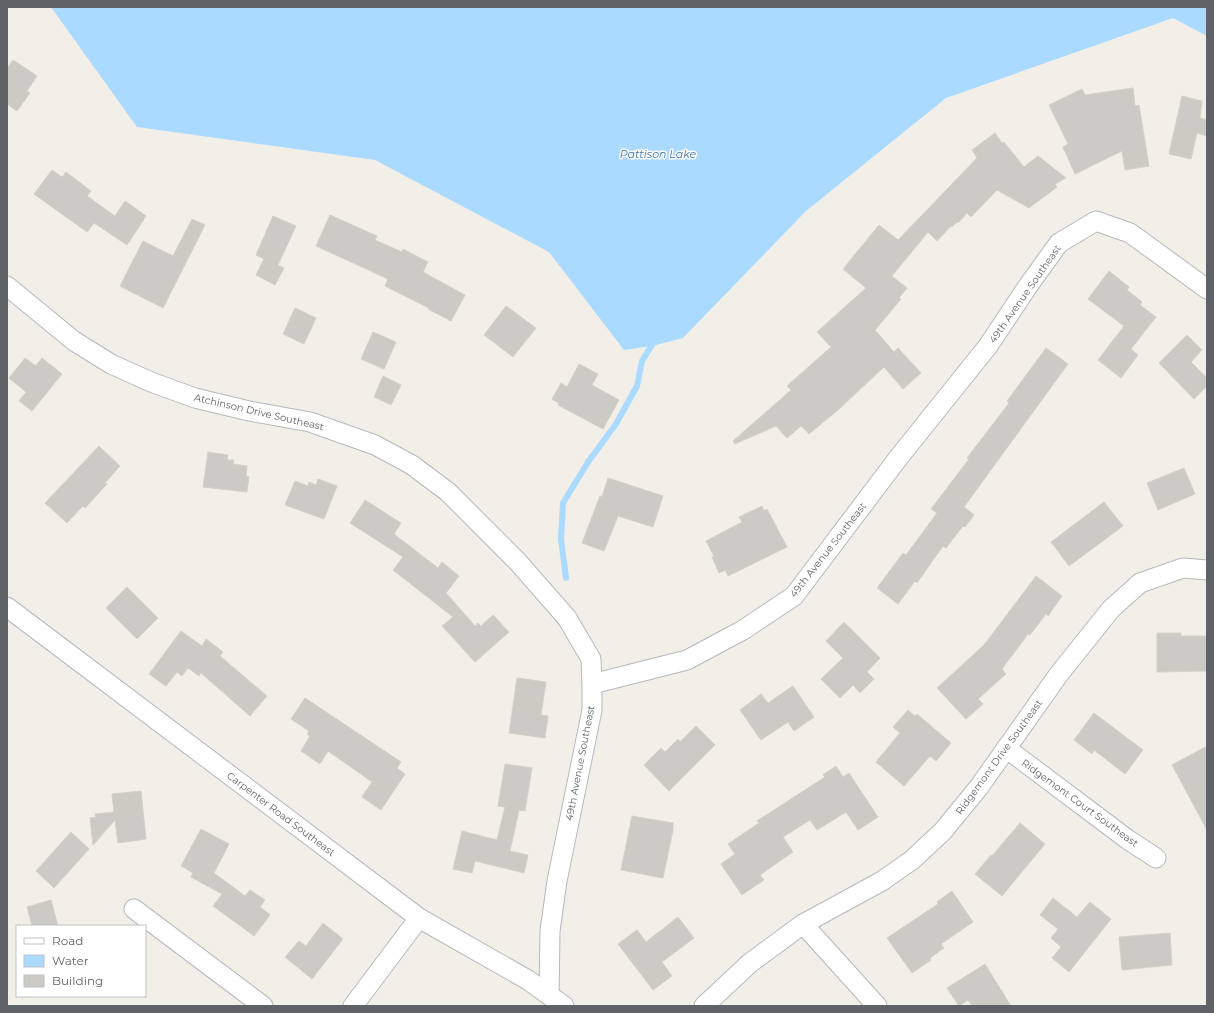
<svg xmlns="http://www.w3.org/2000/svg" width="1214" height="1013" font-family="Montserrat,sans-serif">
  <rect width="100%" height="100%" fill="#f1efe8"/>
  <!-- water -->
  <path fill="#aadaff" d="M 51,7 L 1207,7 L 1207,36 L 1173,18 L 946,98 L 806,211 L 683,338 L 652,346 L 624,350 L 549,252 L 375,160 L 137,127 Z"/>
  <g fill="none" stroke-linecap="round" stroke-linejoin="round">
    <!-- stream -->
    <path stroke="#aadaff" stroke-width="6" d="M 566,578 L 561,539 L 563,503 L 588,462 L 616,424 L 637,386 L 642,361 L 655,340"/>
  </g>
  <!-- building -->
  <g fill="#cccac5" stroke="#d6d1c6">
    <path d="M 13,60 L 37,76 L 27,91 L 30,93 L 17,111 L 7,104 L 7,68 Z"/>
    <path d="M 1133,88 L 1135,106 L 1139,105 L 1149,166 L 1125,170 L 1122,151 L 1075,174 L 1063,147 L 1068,144 L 1049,105 L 1082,89 L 1085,95 Z"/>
    <path d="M 1182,96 L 1202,101 L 1200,118 L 1207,120 L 1207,136 L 1197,133 L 1191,159 L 1169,154 Z"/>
    <path d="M 995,133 L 1002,143 L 1004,142 L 1024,167 L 1038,156 L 1066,178 L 1055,184 L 1057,187 L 1029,208 L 997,190 L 971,217 L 967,213 L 958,223 L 957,222 L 952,227 L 951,226 L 937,241 L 928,232 L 892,276 L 907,288 L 899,298 L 901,299 L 875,330 L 894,352 L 898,348 L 921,373 L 903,389 L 884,367 L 838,410 L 809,434 L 801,426 L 787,438 L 776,426 L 735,444 L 733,441 L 791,390 L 787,386 L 831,347 L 817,332 L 866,288 L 843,269 L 879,225 L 898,240 L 977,158 L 972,150 Z"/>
    <path d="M 52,170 L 62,177 L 66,172 L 91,191 L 87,196 L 115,216 L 125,201 L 146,216 L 127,245 L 94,223 L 87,232 L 34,194 Z"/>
    <path d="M 330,215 L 377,236 L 375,240 L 402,252 L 403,249 L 428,262 L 423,272 L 465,295 L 451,321 L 428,309 L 429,308 L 385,286 L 388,279 L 316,246 Z"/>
    <path d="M 273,216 L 296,226 L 278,265 L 284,268 L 275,285 L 256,275 L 264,259 L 256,255 Z"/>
    <path d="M 192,219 L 205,225 L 163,308 L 120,286 L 143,241 L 173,256 Z"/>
    <path d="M 1109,271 L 1129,287 L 1127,290 L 1142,302 L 1140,305 L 1156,317 L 1131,349 L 1138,355 L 1121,378 L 1098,360 L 1124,326 L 1088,299 Z"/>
    <path d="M 506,306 L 536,328 L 513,357 L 484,335 Z"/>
    <path d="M 295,308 L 316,318 L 304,344 L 283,334 Z"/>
    <path d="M 373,332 L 396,342 L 384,369 L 361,359 Z"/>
    <path d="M 1187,335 L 1202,350 L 1191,362 L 1207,378 L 1207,386 L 1194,399 L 1159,363 Z"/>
    <path d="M 1046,348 L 1068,364 L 964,507 L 974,515 L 965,527 L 963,526 L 946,548 L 943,546 L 917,583 L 915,581 L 898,604 L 877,588 L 903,553 L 906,555 L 937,513 L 931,509 L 969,459 L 967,458 L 1009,403 L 1007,401 Z"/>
    <path d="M 25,358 L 36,366 L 42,358 L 62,374 L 32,411 L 19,401 L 26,392 L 9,378 Z"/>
    <path d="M 579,364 L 598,374 L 592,385 L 619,400 L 603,429 L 558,405 L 559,403 L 552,399 L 561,383 L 567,387 Z"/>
    <path d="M 383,376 L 401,385 L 391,405 L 374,397 Z"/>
    <path d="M 99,446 L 120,466 L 105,483 L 107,484 L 85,508 L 83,506 L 67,523 L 45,503 Z"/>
    <path d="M 208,452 L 228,455 L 227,460 L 234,460 L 233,464 L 247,466 L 246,476 L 249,477 L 247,492 L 203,487 Z"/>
    <path d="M 1184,468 L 1195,494 L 1158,510 L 1147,483 Z"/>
    <path d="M 608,478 L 663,496 L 653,527 L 618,516 L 604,551 L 582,543 L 600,496 L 602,497 Z"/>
    <path d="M 318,479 L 337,486 L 324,519 L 285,505 L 295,481 L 308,486 L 309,482 L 316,485 Z"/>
    <path d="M 365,500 L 401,523 L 394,534 L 438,568 L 442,562 L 459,576 L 446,593 L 475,626 L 478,623 L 481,626 L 493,615 L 509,632 L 475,662 L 442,626 L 453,617 L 393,570 L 403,557 L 350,523 Z"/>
    <path d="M 1104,502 L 1123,526 L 1069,566 L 1051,542 Z"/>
    <path d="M 762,506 L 764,511 L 767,509 L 787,547 L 728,576 L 725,570 L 719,573 L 712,557 L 714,556 L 706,541 L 742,522 L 739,517 Z"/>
    <path d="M 1036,576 L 1062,596 L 1048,616 L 1046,614 L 1030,635 L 1028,634 L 1002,669 L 1006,674 L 978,699 L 983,704 L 966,719 L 937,688 L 984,645 Z"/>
    <path d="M 127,587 L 158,618 L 137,639 L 106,608 Z"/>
    <path d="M 844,622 L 880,658 L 867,672 L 874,679 L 860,693 L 853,685 L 840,698 L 821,679 L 843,658 L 826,641 Z"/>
    <path d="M 181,631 L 202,646 L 206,639 L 223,652 L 220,656 L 267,696 L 250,716 L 201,673 L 199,676 L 188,668 L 182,676 L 177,672 L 166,686 L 149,674 Z"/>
    <path d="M 1157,633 L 1181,633 L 1181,636 L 1207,636 L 1207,671 L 1157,672 Z"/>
    <path d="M 517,678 L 546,682 L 541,715 L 548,716 L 545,738 L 509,733 Z"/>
    <path d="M 793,686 L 814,717 L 794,731 L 788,722 L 761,740 L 740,710 L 761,694 L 768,703 Z"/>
    <path d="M 305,698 L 401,762 L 397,768 L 405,774 L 381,810 L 362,797 L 372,782 L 328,751 L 320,764 L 301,751 L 310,736 L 307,734 L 309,731 L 291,719 Z"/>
    <path d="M 908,710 L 915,716 L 917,714 L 951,743 L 936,761 L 930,756 L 904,786 L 876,762 L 900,733 L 893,727 Z"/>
    <path d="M 1094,713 L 1143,750 L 1125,774 L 1094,750 L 1092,754 L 1074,740 Z"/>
    <path d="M 696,726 L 715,745 L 669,791 L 644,765 L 661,748 L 665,752 L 678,739 L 680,742 Z"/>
    <path d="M 1207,746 L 1207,830 L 1172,765 Z"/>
    <path d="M 505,764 L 532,768 L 525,811 L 519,810 L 510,851 L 528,855 L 524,873 L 475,861 L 472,873 L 453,869 L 462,831 L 497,840 L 505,807 L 498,806 Z"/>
    <path d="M 836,766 L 843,777 L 849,773 L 878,817 L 858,830 L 846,812 L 817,830 L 810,820 L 783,837 L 793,852 L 760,875 L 764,880 L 742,895 L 721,864 L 735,854 L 728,844 L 759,823 L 757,821 L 825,777 L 823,775 Z"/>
    <path d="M 141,791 L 146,839 L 118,843 L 115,820 L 93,845 L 90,818 L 96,817 L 95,814 L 114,812 L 112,794 Z"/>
    <path d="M 632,816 L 673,823 L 673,830 L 663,878 L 621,870 Z"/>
    <path d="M 1020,823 L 1045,844 L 1002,896 L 975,874 L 991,855 L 992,856 Z"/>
    <path d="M 201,829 L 229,844 L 214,873 L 245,896 L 250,890 L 265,900 L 260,907 L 270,915 L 254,936 L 213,906 L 222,894 L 191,877 L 193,873 L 181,866 Z"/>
    <path d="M 71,832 L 89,849 L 54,888 L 36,871 Z"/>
    <path d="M 952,891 L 973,922 L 941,944 L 944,948 L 930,958 L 931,960 L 912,973 L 887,938 L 938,904 L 937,902 Z"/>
    <path d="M 1053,898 L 1077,917 L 1090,902 L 1111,919 L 1069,972 L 1052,958 L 1061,947 L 1051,938 L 1058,929 L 1040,915 Z"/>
    <path d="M 51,900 L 58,926 L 32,926 L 27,907 Z"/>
    <path d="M 678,917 L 694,938 L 662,962 L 672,976 L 653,990 L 618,944 L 637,930 L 646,942 Z"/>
    <path d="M 323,923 L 343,939 L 312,979 L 285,957 L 299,941 L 306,946 Z"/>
    <path d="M 1170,933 L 1172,965 L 1122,970 L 1119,937 Z"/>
    <path d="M 985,964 L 1011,1006 L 972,1006 L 968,1000 L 959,1006 L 947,988 Z"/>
  </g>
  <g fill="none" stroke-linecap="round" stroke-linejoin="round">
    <!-- street casing -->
    <g stroke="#b5b8bc" stroke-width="21">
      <g id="street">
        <path d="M 7,286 L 74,341 L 111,364 L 151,382 L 195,398 L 249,411 L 310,422 L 375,445 L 412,465 L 448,492 L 517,561 L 567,618 L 591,659 L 592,684"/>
        <path d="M 7,607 L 419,918 L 528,980 L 564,1006"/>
        <path d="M 1006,748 L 1127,839 L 1156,858"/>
        <path d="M 134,909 L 263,1006"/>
        <path d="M 803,924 L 877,1006"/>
        <path d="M 549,995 L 550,931 L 557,881 L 592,710 L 592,684 L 687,660 L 743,630 L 794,596 L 899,457 L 988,346 L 1028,286 L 1059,243 L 1096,221 L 1130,233 L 1207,289"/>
        <path d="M 353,1006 L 419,918"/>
        <path d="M 704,1006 L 750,963 L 803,924 L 882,881 L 912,860 L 943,831 L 979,787 L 1059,674 L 1111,609 L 1140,583 L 1183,568 L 1207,570"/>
      </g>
    </g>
    <!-- street -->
    <use href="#street" stroke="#fff" stroke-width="19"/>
  </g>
  <g text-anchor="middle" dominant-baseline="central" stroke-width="3" stroke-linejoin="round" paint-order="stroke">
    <!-- street labels -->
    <g font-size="10" fill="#5f6368" stroke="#fff">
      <text transform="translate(1025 294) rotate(-55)">49th Avenue Southeast</text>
      <text transform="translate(259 412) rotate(13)">Atchinson Drive Southeast</text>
      <text transform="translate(828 550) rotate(-52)">49th Avenue Southeast</text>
      <text transform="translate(999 757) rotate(-54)">Ridgemont Drive Southeast</text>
      <text transform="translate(580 763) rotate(-79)">49th Avenue Southeast</text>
      <text transform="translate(1080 803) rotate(36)">Ridgemont Court Southeast</text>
      <text transform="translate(281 814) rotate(37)">Carpenter Road Southeast</text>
    </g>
    <!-- water labels -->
    <g font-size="11" font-style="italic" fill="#4174aa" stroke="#fff">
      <text x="658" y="154">Pattison Lake</text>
    </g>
  </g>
  <!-- border -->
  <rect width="1214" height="1013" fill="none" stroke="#5f6368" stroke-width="16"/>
  <!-- legend -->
  <rect x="16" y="925" width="130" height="72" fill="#ffffff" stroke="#bfc1c3"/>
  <rect x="24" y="938" width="20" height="6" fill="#ffffff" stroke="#bfc1c3"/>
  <text x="52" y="945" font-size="12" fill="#5f6368">Road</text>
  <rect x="24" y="955" width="20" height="12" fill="#aadaff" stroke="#bfc1c3"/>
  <text x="52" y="965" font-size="12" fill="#5f6368">Water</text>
  <rect x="24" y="975" width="20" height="12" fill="#cccac5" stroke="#bfc1c3"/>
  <text x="52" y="985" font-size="12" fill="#5f6368">Building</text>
</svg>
